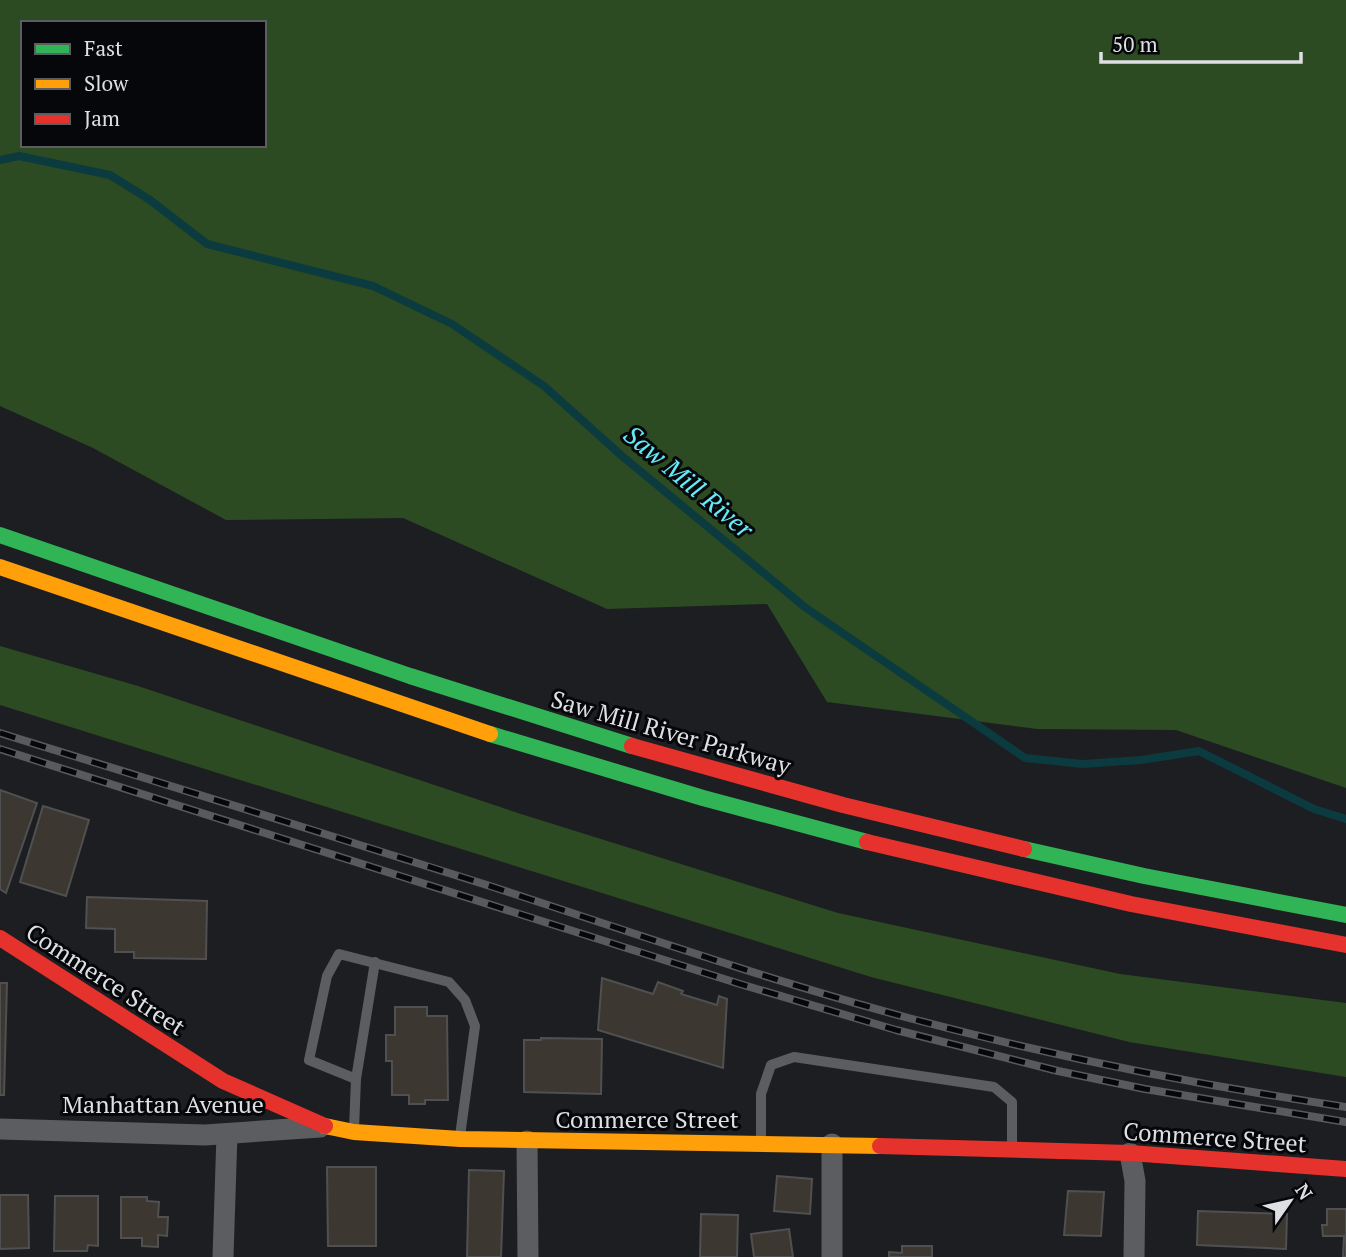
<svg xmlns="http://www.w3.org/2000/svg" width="1346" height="1257" font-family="'PT Serif',serif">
  <rect width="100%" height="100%" fill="#1d1e21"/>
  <!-- forest -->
  <g fill="#2c4b22" fill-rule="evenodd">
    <path d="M 0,0 L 1346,0 L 1346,788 L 1176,730 L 1037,729 L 827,702 L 767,604 L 607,609 L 403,518 L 226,520 L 93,448 L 0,406 ZM 23,23 L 264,23 L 264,145 L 23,145 Z"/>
    <path d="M 0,646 L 138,686 L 521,814 L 838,913 L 1120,974 L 1346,1003 L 1346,1077 L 1129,1042 L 871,977 L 0,705 Z"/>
  </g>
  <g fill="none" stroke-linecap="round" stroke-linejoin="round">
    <!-- stream -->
    <path stroke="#0b3b3f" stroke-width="8" d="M 0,160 L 19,156 L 110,175 L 150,200 L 207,244 L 373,286 L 452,324 L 544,386 L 622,456 L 806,608 L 1025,758 L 1083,764 L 1141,760 L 1199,751 L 1314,809 L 1346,819"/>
  </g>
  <!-- building -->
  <g fill="#3c3731" stroke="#505050" stroke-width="2">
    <path d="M 0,790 L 37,803 L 6,893 L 0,889 Z"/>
    <path d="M 43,806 L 89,820 L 66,896 L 20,882 Z"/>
    <path d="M 87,897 L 207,901 L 206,959 L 134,958 L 134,952 L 115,952 L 115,929 L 86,928 Z"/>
    <path d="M 602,978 L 653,994 L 658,982 L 683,991 L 681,994 L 717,1005 L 719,996 L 727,999 L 723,1068 L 598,1030 Z"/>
    <path d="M 0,983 L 7,983 L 4,1095 L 0,1095 Z"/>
    <path d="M 395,1007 L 427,1007 L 427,1016 L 447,1016 L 448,1100 L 425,1100 L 425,1104 L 409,1104 L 409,1095 L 392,1095 L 392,1061 L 386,1061 L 386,1035 L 395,1035 Z"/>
    <path d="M 541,1038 L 602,1039 L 601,1094 L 524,1092 L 524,1040 L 541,1040 Z"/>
    <path d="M 327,1167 L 376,1167 L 376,1246 L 328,1246 Z"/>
    <path d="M 469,1170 L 504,1171 L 501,1257 L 467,1257 Z"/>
    <path d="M 777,1176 L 812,1179 L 810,1214 L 774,1211 Z"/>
    <path d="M 1068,1191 L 1104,1192 L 1101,1236 L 1064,1235 Z"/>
    <path d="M 0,1195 L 28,1195 L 29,1248 L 0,1249 Z"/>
    <path d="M 55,1196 L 98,1196 L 98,1246 L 88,1245 L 87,1251 L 54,1251 Z"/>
    <path d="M 121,1197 L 147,1197 L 147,1201 L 159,1202 L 158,1217 L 168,1217 L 167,1236 L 158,1235 L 158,1247 L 142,1246 L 142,1238 L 121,1238 Z"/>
    <path d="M 1327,1209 L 1346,1209 L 1346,1257 L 1343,1257 L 1344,1236 L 1323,1236 L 1322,1225 L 1327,1225 Z"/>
    <path d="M 1198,1211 L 1287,1214 L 1286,1249 L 1197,1245 Z"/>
    <path d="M 701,1214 L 738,1215 L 737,1257 L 700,1257 Z"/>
    <path d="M 789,1229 L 793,1257 L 754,1257 L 751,1234 Z"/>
    <path d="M 902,1246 L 932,1246 L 932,1257 L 889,1257 L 889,1252 L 902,1253 Z"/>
  </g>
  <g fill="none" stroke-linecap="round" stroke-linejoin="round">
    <!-- lane -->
    <g stroke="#5c5d60" stroke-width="10">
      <path d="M 356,1079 L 309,1060 L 327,976 L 339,954 L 449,982 L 465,1000 L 475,1026 L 460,1136"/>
      <path d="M 354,1129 L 356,1079 L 375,962"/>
      <path d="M 761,1140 L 761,1094 L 771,1065 L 794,1057 L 994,1087 L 1012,1102 L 1012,1148"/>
    </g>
    <!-- street -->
    <g stroke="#5c5d60" stroke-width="21">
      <path d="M 0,1129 L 205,1135 L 320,1127"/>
      <path d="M 527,1141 L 528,1257"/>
      <path d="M 1130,1153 L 1135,1181 L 1134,1257"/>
      <path d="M 223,1257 L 227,1134"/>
      <path d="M 832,1257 L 832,1144"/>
    </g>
    <!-- fast -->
    <g stroke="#30b455" stroke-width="16">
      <path d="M 0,535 L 410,676 L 632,746"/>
      <path d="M 490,734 L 703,798 L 867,842"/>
      <path d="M 1024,849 L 1144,876 L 1346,915"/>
    </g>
    <!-- slow -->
    <g stroke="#ff9f0a" stroke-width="16">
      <path d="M 0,567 L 490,734"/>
      <path d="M 325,1126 L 354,1132 L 460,1139 L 880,1146"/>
    </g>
    <!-- jam -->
    <g stroke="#e5322d" stroke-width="16">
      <path d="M 632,746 L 843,805 L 1024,849"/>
      <path d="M 867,842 L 1131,904 L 1346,945"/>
      <path d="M 0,938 L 223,1081 L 325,1126"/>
      <path d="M 880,1146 L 1130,1153 L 1346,1169"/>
    </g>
    <!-- rail casing -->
    <g stroke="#595a5c" stroke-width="8">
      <g id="rail">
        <path d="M 0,733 C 163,784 327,834 490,886 C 628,931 765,979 905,1017 C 1050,1056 1198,1085 1346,1107"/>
        <path d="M 0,749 L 740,984 L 896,1030 L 1058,1071 L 1145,1089 L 1346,1122"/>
      </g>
    </g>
    <!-- rail -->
    <use href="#rail" stroke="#06070a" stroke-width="5" stroke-dasharray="16" stroke-linecap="butt"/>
  </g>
  <g text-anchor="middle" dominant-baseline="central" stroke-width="6" stroke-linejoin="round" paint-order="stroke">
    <!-- street labels -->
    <g font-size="24" fill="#dddfe3" stroke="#06070a">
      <text transform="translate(671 732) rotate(16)">Saw Mill River Parkway</text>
      <text transform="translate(106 979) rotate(33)">Commerce Street</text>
      <text x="163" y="1104">Manhattan Avenue</text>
      <text x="647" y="1119">Commerce Street</text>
      <text transform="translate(1215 1137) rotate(4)">Commerce Street</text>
    </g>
    <!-- water labels -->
    <g font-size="26" font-style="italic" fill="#65eaf7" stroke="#06070a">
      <text transform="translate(689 481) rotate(40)">Saw Mill River</text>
    </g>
  </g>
  <!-- legend -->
  <rect x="21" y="21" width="245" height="126" fill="#06070a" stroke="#5c5d61" stroke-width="2"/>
  <rect x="35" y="44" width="35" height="10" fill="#30b455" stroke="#5c5d61" stroke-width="2"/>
  <text x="84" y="56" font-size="21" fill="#dddfe3">Fast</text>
  <rect x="35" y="79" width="35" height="10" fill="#ff9f0a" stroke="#5c5d61" stroke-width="2"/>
  <text x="84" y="91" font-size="21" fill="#dddfe3">Slow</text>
  <rect x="35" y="114" width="35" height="10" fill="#e5322d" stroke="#5c5d61" stroke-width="2"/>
  <text x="84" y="126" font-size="21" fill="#dddfe3">Jam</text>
  <!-- north arrow -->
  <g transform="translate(1290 1201) rotate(56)" stroke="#06070a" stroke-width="5" paint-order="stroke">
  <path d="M0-5L12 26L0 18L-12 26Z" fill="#dddfe3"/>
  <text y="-10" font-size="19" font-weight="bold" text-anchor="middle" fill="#dddfe3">N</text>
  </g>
  <!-- scale -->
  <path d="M1101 52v10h200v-10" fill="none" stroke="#dddfe3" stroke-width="3.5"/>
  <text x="1112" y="52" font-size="21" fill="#dddfe3" stroke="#06070a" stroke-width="5" paint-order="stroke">50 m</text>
</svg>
